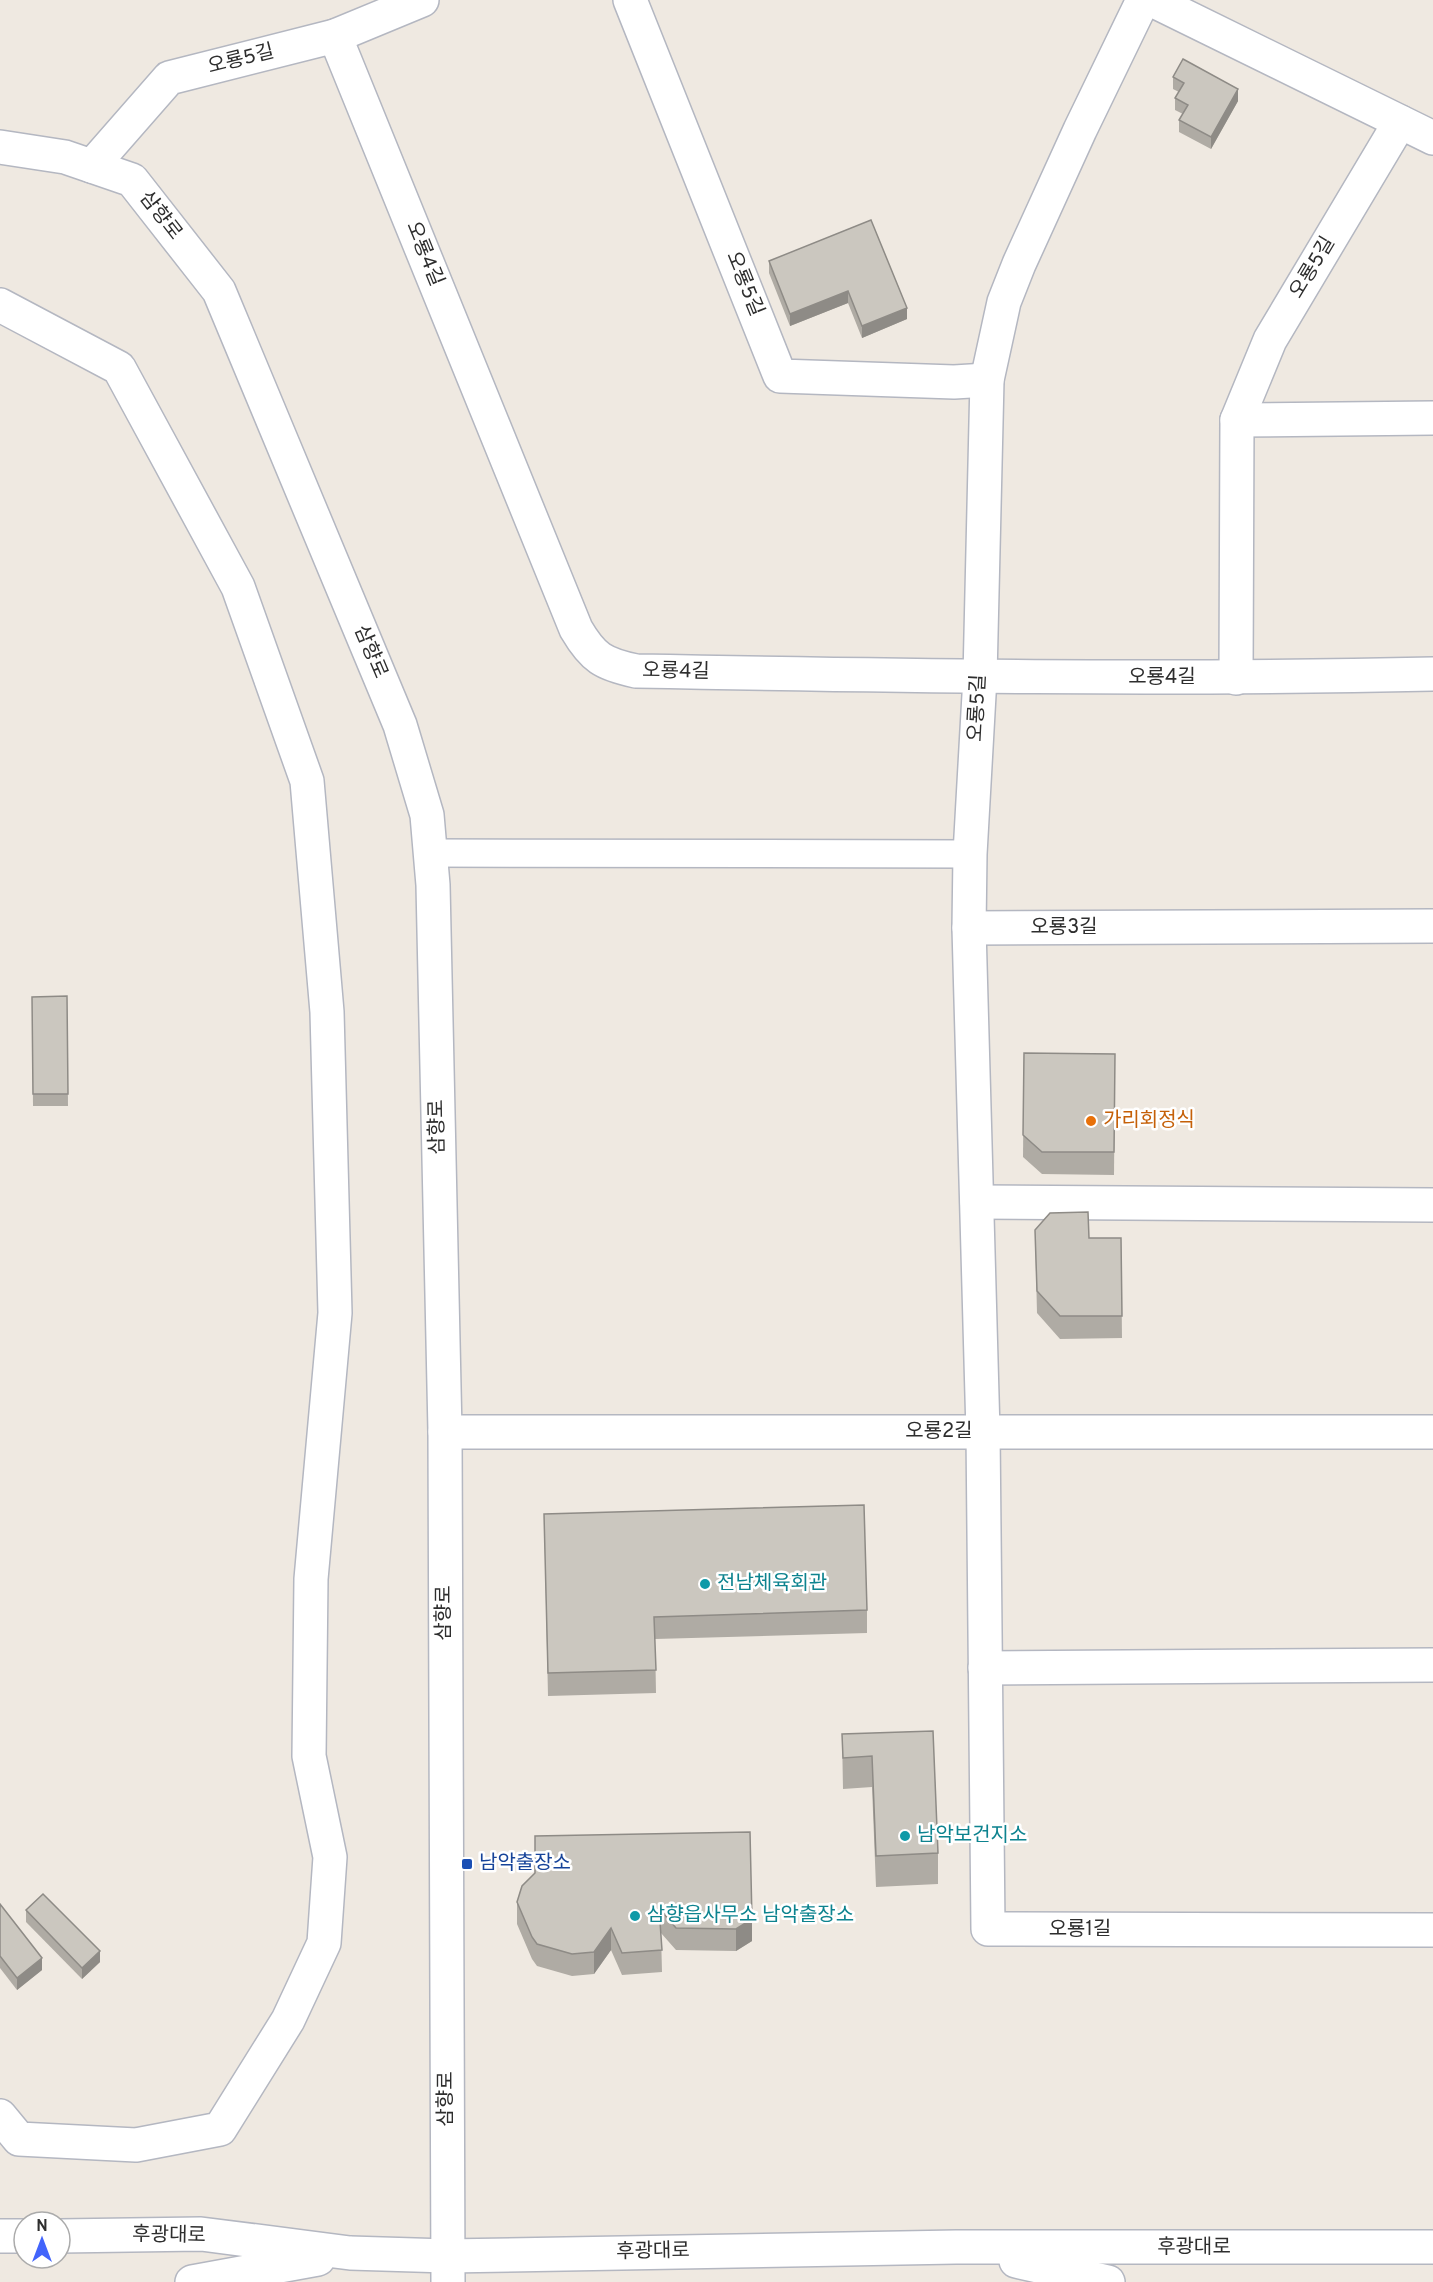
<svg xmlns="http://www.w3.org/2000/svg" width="1433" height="2282" font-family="Overpass,'Noto Sans KR',sans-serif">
  <rect width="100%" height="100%" fill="#efe9e1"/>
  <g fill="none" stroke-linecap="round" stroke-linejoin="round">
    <!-- pedestrian casing -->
    <g stroke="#b4b7c1" stroke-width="30">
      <path id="pedestrian" d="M 431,853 L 970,854"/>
    </g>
    <!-- minor casing -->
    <g stroke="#b4b7c1" stroke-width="36">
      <g id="minor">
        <path d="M 630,0 L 780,376 L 954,382 L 987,380"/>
        <path d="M 1143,0 L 1080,130 L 1019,264 L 1004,302 L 987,380 L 980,677 L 970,854 L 969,928 L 983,1432 L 988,1929 L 1433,1930"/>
        <path d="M 1152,0 L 1433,138"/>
        <path d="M 335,36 L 576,629 C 593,658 603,664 636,671 C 902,676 1167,680 1433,674"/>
        <path d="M 92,166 L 169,78 L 335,36 L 422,0"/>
        <path d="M 0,305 L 119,368 L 238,587 L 307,781 L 327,1012 L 335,1313 L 311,1579 L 309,1756 L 330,1857 L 324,1943 L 288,2020 L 220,2129 L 136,2145 L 19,2139 L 0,2116"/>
        <path d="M 1237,420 L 1433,418"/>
        <path d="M 1236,678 L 1237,420 L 1270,340 L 1400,122"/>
        <path d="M 969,928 L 1433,926"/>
        <path d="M 977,1202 L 1433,1205"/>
        <path d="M 445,1432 L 1433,1432"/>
        <path d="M 985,1668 L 1433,1665"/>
      </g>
    </g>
    <!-- tertiary casing -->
    <g stroke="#b4b7c1" stroke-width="36">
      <g id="tertiary">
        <path d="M 0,147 L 65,157 L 132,180 L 219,291 L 400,725 L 427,815 L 433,885 L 445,1432 L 448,2282"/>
        <path d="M 0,2236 L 24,2236"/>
        <path d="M 60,2236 L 201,2234 L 350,2253 L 447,2256 L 956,2247 L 1433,2247"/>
        <path d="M 1016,2261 L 1108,2282"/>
        <path d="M 192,2282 L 318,2259"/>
      </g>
    </g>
    <!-- pedestrian -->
    <use href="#pedestrian" stroke="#fff" stroke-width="27"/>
    <!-- minor -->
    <use href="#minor" stroke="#fff" stroke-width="33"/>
    <!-- tertiary -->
    <use href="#tertiary" stroke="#fff" stroke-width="33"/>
  </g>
  <!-- wall -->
  <g fill="#afaba4">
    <path d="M 1173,77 L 1238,101 L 1211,149 L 1179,132 L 1179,120 L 1183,114 L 1175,110 L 1175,98 L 1179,92 L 1173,89 Z"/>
    <path d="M 871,220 L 907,319 L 862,338 L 848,303 L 790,326 L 769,273 L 769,261 Z"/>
    <path d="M 67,996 L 68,1106 L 33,1106 L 32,997 Z"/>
    <path d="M 1024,1053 L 1115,1054 L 1114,1175 L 1042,1174 L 1023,1157 Z"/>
    <path d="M 1035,1230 L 1089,1238 L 1121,1238 L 1122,1338 L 1060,1339 L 1037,1313 Z"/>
    <path d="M 544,1514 L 867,1610 L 867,1633 L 655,1639 L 656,1693 L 548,1696 Z"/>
    <path d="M 933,1731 L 938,1853 L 938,1884 L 876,1887 L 872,1787 L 843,1789 L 842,1734 Z"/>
    <path d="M 750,1832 L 752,1941 L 736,1951 L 676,1950 L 661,1933 L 662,1972 L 622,1975 L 611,1950 L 594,1974 L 572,1976 L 537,1966 L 532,1959 L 517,1924 L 517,1902 Z"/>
    <path d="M 0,1904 L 42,1970 L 17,1990 L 0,1968 Z"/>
    <path d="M 26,1910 L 100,1962 L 82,1979 L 26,1922 Z"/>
  </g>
  <!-- shaded-wall -->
  <g fill="#8e8b86">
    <path d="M 1238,89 L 1238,101 L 1211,149 L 1211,137 Z"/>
    <path d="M 848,291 L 848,303 L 790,326 L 790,314 Z"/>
    <path d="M 907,308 L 907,319 L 862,338 L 862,326 Z"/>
    <path d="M 752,1919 L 752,1941 L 736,1951 L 736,1929 Z"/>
    <path d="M 611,1928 L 611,1950 L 594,1974 L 594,1952 Z"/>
    <path d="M 100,1951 L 100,1962 L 82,1979 L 82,1968 Z"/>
    <path d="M 42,1958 L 42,1970 L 17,1990 L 17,1978 Z"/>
  </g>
  <!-- building -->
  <g fill="#cbc7bf" stroke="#8e8b86" stroke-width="1.5">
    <path d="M 1183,59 L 1238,89 L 1211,137 L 1179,120 L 1188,105 L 1175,98 L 1184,83 L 1173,77 Z"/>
    <path d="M 871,220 L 907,308 L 862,326 L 848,291 L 790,314 L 769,261 Z"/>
    <path d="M 67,996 L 68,1094 L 33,1094 L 32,997 Z"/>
    <path d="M 1024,1053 L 1115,1054 L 1114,1152 L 1042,1152 L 1023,1135 Z"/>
    <path d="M 1088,1212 L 1089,1238 L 1121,1238 L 1122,1316 L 1060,1316 L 1037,1291 L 1035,1230 L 1050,1213 Z"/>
    <path d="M 864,1505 L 867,1610 L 654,1617 L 656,1670 L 548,1673 L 544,1514 Z"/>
    <path d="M 933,1731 L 938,1853 L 876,1856 L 872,1756 L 843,1758 L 842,1734 Z"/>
    <path d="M 750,1832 L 752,1919 L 736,1929 L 676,1928 L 659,1908 L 662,1950 L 622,1953 L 611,1928 L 594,1952 L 572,1954 L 537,1944 L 532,1937 L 517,1902 L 522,1886 L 535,1873 L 535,1836 Z"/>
    <path d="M 43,1894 L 100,1951 L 82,1968 L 26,1910 Z"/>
    <path d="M 0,1904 L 42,1958 L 17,1978 L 0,1956 Z"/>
  </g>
  <!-- markers -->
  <circle fill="#e8710a" stroke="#fff" stroke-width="2" cx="1091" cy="1121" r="6"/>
  <g fill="#0f9aa8" stroke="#fff" stroke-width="2">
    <circle cx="705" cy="1584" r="6"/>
    <circle cx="905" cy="1836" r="6"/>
    <circle cx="635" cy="1916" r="6"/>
  </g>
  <rect fill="#1a4fb4" stroke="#fff" stroke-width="2" x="461" y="1858" width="12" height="12" rx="3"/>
  <g text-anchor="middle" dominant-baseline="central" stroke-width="5" stroke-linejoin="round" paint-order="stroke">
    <!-- street labels -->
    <g font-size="20" fill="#2e2e2e" stroke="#fff">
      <text transform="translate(241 60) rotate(-14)">오룡5길</text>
      <text transform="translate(160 216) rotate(52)">삼향로</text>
      <text transform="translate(424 254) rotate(68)">오룡4길</text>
      <text transform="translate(1313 268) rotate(-59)">오룡5길</text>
      <text transform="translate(744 284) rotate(68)">오룡5길</text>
      <text transform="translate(370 652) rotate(67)">삼향로</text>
      <text transform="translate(676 672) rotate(1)">오룡4길</text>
      <text x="1162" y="678">오룡4길</text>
      <text transform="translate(978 708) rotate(-87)">오룡5길</text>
      <text x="1064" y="928">오룡3길</text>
      <text transform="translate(438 1127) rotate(-91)">삼향로</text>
      <text x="939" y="1432">오룡2길</text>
      <text transform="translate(445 1613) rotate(-90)">삼향로</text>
      <text x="1080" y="1930">오룡1길</text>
      <text transform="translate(447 2099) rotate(-90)">삼향로</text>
      <text transform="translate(169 2236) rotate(1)">후광대로</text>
      <text x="1194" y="2248">후광대로</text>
      <text transform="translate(653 2252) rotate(-1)">후광대로</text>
    </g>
    <!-- food labels -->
    <g font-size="20" fill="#c56008" stroke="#fff" text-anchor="start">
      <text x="1103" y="1121">가리회정식</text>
    </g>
    <!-- culture labels -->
    <g font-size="20" fill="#0d838f" stroke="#fff" text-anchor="start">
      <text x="717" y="1584">전남체육회관</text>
      <text x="917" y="1836">남악보건지소</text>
      <text x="647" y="1916">삼향읍사무소 남악출장소</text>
    </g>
    <!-- transit labels -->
    <g font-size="20" fill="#164399" stroke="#fff" text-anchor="start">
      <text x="479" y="1864">남악출장소</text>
    </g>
  </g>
  <!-- north arrow -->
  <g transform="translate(42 2240)"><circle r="28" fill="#ffffff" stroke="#ababab" stroke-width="1.5"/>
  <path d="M0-4.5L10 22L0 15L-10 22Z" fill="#4264fb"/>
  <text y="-9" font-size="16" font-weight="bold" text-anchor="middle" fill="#2e2e2e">N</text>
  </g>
</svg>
